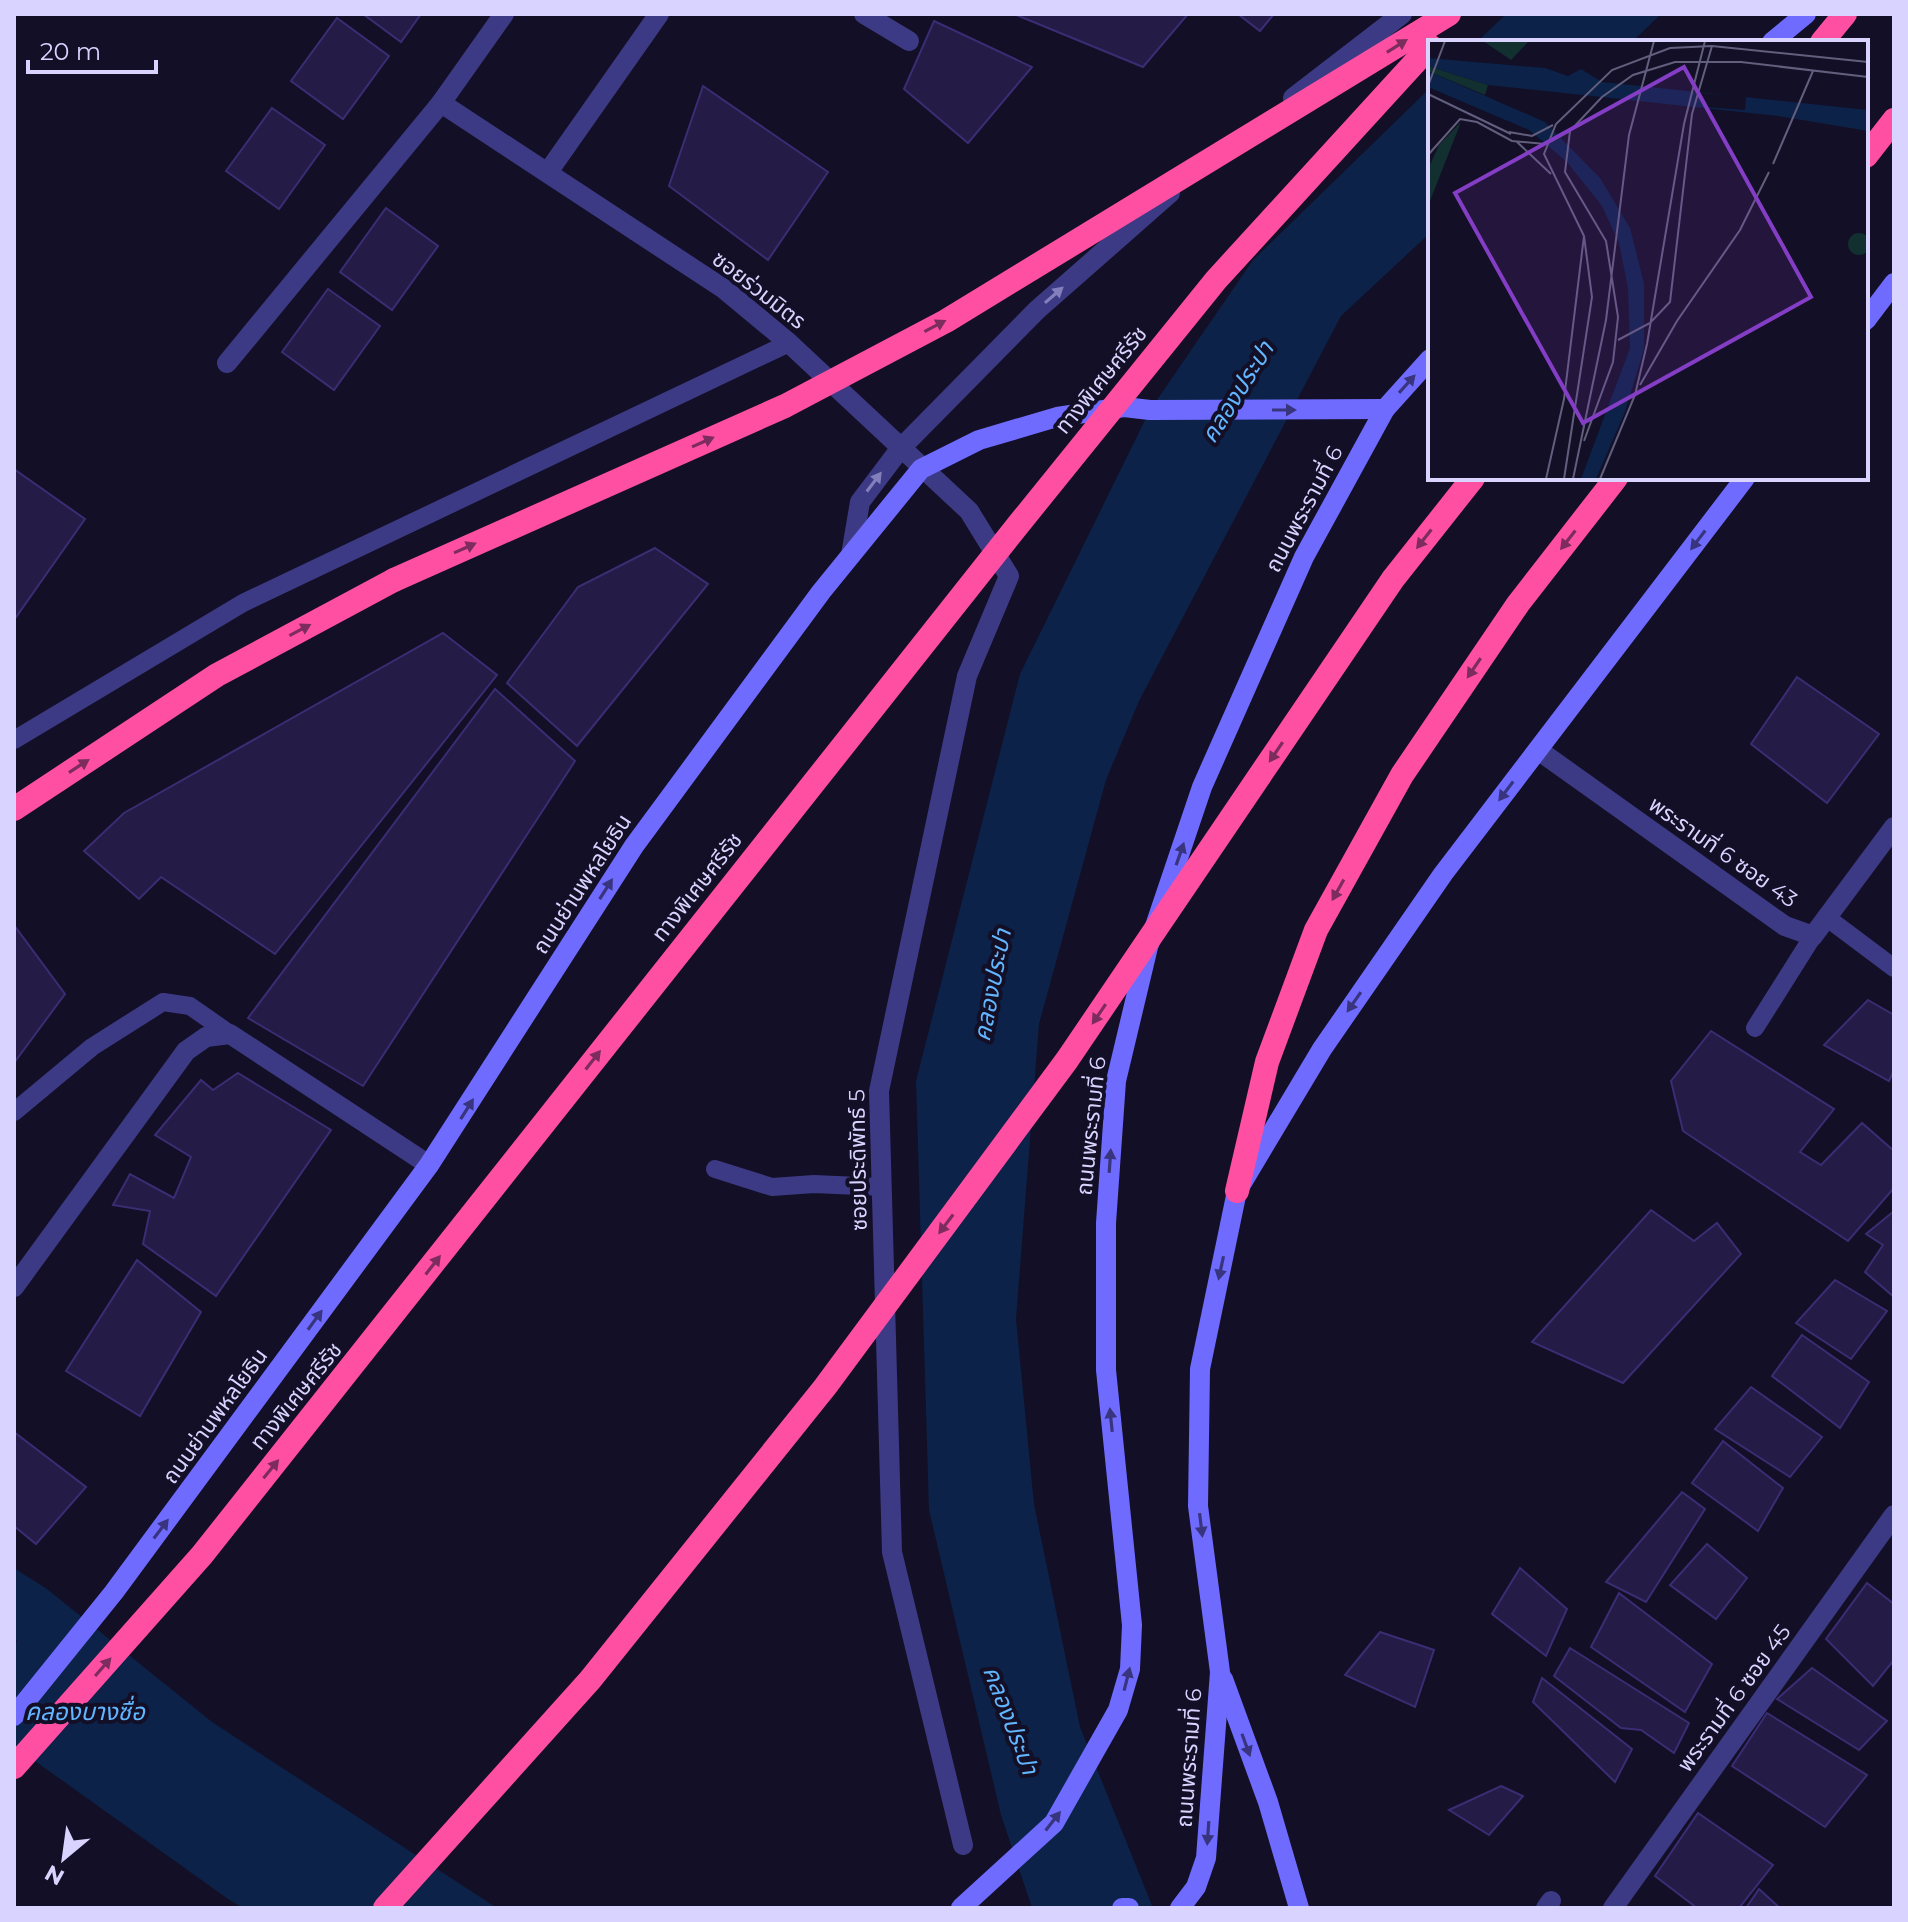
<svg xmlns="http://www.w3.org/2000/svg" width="1908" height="1922" font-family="Montserrat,'Noto Sans Thai',sans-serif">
  <rect width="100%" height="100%" fill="#130f26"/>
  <!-- water -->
  <g fill="#0c2248">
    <path d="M 1506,14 L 1661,14 L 1632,42 L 1477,42 Z"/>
    <path d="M 1430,88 L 1430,233 L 1341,316 L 1139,701 L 1106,780 L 1039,1024 L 1016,1319 L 1034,1504 L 1080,1727 L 1153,1908 L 1032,1908 L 1001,1815 L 929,1510 L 916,1081 L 1020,674 L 1150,410 L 1253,260 Z"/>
    <path d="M 14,1568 L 47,1589 L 212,1722 L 497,1908 L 243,1908 L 228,1899 L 14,1746 L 14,1646 L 17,1641 L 14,1638 Z"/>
  </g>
  <!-- building -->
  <g fill="#241b47" stroke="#3b2d73" stroke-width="2">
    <path d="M 363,14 L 421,14 L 401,42 Z"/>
    <path d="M 1014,14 L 1188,14 L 1143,67 Z"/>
    <path d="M 1238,14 L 1274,14 L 1260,31 Z"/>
    <path d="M 337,18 L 389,56 L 343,119 L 291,81 Z"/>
    <path d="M 934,21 L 1032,67 L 968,143 L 904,89 Z"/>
    <path d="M 703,86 L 828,172 L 768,260 L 669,186 Z"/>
    <path d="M 272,108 L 325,145 L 279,209 L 226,171 Z"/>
    <path d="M 386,208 L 438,246 L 392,310 L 340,272 Z"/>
    <path d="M 328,289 L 380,326 L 334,390 L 282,352 Z"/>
    <path d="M 14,469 L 85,519 L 14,620 Z"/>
    <path d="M 655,548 L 708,584 L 577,746 L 507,683 L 578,587 Z"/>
    <path d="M 443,633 L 497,675 L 275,954 L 161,877 L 139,899 L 84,851 L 124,813 Z"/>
    <path d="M 1797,677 L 1879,734 L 1827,803 L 1751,744 Z"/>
    <path d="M 495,689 L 575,761 L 363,1086 L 248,1018 Z"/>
    <path d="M 14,925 L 65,994 L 14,1063 Z"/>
    <path d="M 1868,1000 L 1894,1015 L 1894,1070 L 1889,1081 L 1824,1045 Z"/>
    <path d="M 1711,1031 L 1834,1109 L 1800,1152 L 1821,1165 L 1862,1123 L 1894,1151 L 1894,1188 L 1848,1241 L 1683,1131 L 1671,1081 Z"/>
    <path d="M 238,1073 L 331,1130 L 216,1296 L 143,1244 L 150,1211 L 113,1205 L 130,1174 L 174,1198 L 191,1157 L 155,1135 L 201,1080 L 213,1090 Z"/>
    <path d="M 1651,1210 L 1694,1241 L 1717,1223 L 1741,1254 L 1623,1383 L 1532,1342 Z"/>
    <path d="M 1894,1211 L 1894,1297 L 1865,1272 L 1883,1245 L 1866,1234 Z"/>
    <path d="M 137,1260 L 201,1312 L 140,1416 L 66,1371 Z"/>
    <path d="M 1835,1280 L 1887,1311 L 1851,1359 L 1796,1323 Z"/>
    <path d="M 1802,1335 L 1869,1382 L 1840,1428 L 1772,1376 Z"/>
    <path d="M 1751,1387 L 1822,1437 L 1790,1477 L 1715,1429 Z"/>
    <path d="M 14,1432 L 86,1487 L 36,1544 L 14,1526 Z"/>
    <path d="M 1723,1441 L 1783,1488 L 1758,1531 L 1692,1483 Z"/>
    <path d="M 1682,1492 L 1705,1509 L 1646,1602 L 1606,1582 Z"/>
    <path d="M 1707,1544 L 1747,1578 L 1716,1619 L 1670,1585 Z"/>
    <path d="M 1520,1568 L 1567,1609 L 1546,1656 L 1492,1614 Z"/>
    <path d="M 1867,1583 L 1894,1604 L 1894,1660 L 1873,1686 L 1826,1639 Z"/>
    <path d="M 1619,1593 L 1712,1664 L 1685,1712 L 1591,1647 Z"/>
    <path d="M 1380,1632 L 1434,1650 L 1415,1707 L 1345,1675 Z"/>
    <path d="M 1570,1648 L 1689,1723 L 1674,1753 L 1641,1730 L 1621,1728 L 1554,1676 Z"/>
    <path d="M 1812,1668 L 1887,1721 L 1859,1750 L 1777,1699 Z"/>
    <path d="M 1542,1678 L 1632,1749 L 1615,1782 L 1533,1702 Z"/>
    <path d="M 1767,1713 L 1867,1775 L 1825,1827 L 1732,1766 Z"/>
    <path d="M 1501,1786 L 1523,1796 L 1489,1835 L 1449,1810 Z"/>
    <path d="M 1698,1813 L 1773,1865 L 1739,1908 L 1697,1908 L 1655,1876 Z"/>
    <path d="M 1759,1889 L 1780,1908 L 1746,1908 Z"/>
  </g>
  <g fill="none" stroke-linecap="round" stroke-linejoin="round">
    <!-- lane -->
    <g stroke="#3d3a85" stroke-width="18">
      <path d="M 14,740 L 243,603 L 789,343"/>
      <path d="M 1826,917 L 1894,968"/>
      <path d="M 1755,1028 L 1813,936"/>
      <path d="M 14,1112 L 92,1047 L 163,1002 L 190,1006 L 230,1034"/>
      <path d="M 715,1169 L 772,1187 L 814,1184 L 882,1187"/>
    </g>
    <!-- street -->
    <g stroke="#3d3a85" stroke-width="20">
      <path d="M 864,14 L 909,41"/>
      <path d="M 1293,98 L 1402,14"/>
      <path d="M 441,103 L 724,289 L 789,343 L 969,511 L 1009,576 L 967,676 L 879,1091 L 892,1552 L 963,1845"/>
      <path d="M 548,172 L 659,14"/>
      <path d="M 227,363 L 441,103 L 504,14"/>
      <path d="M 851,555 L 860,502 L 900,449 L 1037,310 L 1170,193"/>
      <path d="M 1538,750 L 1785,926 L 1813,936 L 1894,827"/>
      <path d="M 14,1287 L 186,1051 L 206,1037 L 230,1034 L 429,1165"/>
      <path d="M 1546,1908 L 1551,1901"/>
      <path d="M 1613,1908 L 1894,1515"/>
    </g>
    <!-- secondary -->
    <g stroke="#6f6bff" stroke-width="20">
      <path d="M 1772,42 L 1806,14"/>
      <path d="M 1866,320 L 1894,283"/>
      <path d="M 1223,1679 L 1268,1802 L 1299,1908"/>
      <path d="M 14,1716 L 114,1592 L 429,1165 L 634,846 L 821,592 L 921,469 L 979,440 L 1057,417 L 1124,407 L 1150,410 L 1385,409"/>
      <path d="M 961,1908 L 1054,1823 L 1118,1710 L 1130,1669 L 1132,1625 L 1106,1370 L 1106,1223 L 1116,1081 L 1148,947 L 1202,787 L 1304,557 L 1385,409 L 1430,359"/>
      <path d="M 1122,1908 L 1129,1908"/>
      <path d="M 1180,1908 L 1196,1887 L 1206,1858 L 1220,1672 L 1198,1506 L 1200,1369 L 1237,1191 L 1322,1049 L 1443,874 L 1745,478"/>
    </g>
    <!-- highway -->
    <g stroke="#ff4fa3" stroke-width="24">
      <path d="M 1822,42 L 1845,14"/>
      <path d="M 1866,156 L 1894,120"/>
      <path d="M 14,809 L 217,675 L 394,580"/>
      <path d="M 1237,1191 L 1267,1062 L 1316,930 L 1402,775 L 1518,604 L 1616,478"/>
    </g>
    <!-- highway-bridge -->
    <g stroke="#ff4fa3" stroke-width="24">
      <path d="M 394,580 L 785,406 L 946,321 L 1449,14"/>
      <path d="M 14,1767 L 202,1555 L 1018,525 L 1216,280 L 1430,46"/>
      <path d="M 385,1908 L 590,1680 L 825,1387 L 1067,1060 L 1393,579 L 1473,478"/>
    </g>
  </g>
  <!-- one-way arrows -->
  <defs><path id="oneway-solid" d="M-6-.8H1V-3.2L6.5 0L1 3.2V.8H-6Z" transform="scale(2)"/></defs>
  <g fill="#7d2c5e">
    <use href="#oneway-solid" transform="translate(1397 46) rotate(-32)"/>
    <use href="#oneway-solid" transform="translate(935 326) rotate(-28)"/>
    <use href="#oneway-solid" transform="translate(703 442) rotate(-24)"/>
    <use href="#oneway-solid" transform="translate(1424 539) rotate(128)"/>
    <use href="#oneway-solid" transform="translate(1568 540) rotate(128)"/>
    <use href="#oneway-solid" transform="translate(465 548) rotate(-24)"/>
    <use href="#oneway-solid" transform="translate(300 630) rotate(-28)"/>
    <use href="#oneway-solid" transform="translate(1474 668) rotate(124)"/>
    <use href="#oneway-solid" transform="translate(1276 752) rotate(124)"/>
    <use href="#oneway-solid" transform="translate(79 766) rotate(-33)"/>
    <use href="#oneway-solid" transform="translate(1338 890) rotate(119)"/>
    <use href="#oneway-solid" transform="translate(1099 1014) rotate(124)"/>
    <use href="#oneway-solid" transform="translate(593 1060) rotate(-52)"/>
    <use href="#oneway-solid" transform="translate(946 1224) rotate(127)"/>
    <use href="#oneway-solid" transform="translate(433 1265) rotate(-52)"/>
    <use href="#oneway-solid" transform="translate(271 1469) rotate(-51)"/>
    <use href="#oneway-solid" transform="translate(103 1667) rotate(-49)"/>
  </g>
  <g fill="#837fbc">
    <use href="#oneway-solid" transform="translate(1054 295) rotate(-41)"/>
    <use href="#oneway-solid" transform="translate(874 482) rotate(-53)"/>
  </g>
  <g fill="#38347d">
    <use href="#oneway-solid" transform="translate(1407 384) rotate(-48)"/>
    <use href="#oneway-solid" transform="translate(1284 410)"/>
    <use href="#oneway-solid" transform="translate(1698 540) rotate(127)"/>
    <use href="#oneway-solid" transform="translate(1506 791) rotate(127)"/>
    <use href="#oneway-solid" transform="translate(1180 854) rotate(-71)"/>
    <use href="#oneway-solid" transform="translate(606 889) rotate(-58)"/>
    <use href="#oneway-solid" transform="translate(1354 1002) rotate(125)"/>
    <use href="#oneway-solid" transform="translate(467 1109) rotate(-58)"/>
    <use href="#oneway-solid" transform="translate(1110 1161) rotate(-86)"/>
    <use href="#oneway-solid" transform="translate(1221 1268) rotate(102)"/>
    <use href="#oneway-solid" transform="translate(315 1320) rotate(-54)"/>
    <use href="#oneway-solid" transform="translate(1111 1420) rotate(-96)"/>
    <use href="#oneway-solid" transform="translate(1201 1525) rotate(83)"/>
    <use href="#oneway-solid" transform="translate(161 1529) rotate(-53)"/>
    <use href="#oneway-solid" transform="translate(1127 1679) rotate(-76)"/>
    <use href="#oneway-solid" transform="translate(1246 1745) rotate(70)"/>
    <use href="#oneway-solid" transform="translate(1053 1821) rotate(-52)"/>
    <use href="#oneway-solid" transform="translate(1208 1833) rotate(94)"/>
  </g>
  <g text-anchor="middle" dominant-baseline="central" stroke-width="8" stroke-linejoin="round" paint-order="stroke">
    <!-- street labels -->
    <g font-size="22" fill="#d9d4ff" stroke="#130f26">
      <text transform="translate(759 290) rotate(38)">ซอยร่วมมิตร</text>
      <text transform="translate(1101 380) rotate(-51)">ทางพิเศษศรีรัช</text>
      <text transform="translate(1304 509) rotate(-62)">ถนนพระรามที่ 6</text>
      <text transform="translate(1723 852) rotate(35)">พระรามที่ 6 ซอย 43</text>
      <text transform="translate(582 884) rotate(-57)">ถนนย่านพหลโยธิน</text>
      <text transform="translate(697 887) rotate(-52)">ทางพิเศษศรีรัช</text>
      <text transform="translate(1091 1126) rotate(-84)">ถนนพระรามที่ 6</text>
      <text transform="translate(858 1160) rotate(-91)">ซอยประดิพัทธ์ 5</text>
      <text transform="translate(296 1396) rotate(-51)">ทางพิเศษศรีรัช</text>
      <text transform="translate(215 1416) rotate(-54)">ถนนย่านพหลโยธิน</text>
      <text transform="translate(1734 1698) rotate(-54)">พระรามที่ 6 ซอย 45</text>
      <text transform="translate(1189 1758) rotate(-86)">ถนนพระรามที่ 6</text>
    </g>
    <!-- water labels -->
    <g font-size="24" font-style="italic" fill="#62b6ff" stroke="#130f26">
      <text transform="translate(1237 392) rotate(-58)">คลองประปา</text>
      <text transform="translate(992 985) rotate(-79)">คลองประปา</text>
      <text x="85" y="1711">คลองบางซื่อ</text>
      <text transform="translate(1011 1720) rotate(69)">คลองประปา</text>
    </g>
  </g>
  <!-- overview -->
  <g transform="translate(1428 40)">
    <rect width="440" height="440" fill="#130f26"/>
    <path d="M 55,1 L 101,1 L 83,20 ZM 0,26 L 60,45 L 57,55 L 0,31 ZM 33,82 L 0,166 L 0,129 L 11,105 ZM420 204a11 11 0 1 1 22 0a11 11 0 1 1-22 0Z" fill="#12302f"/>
    <path d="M 0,18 L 117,28 L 140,36 L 153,29 L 174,42 L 440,70 L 440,91 L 350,76 L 60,45 L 0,26 ZM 273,53 L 318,57 L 317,70 L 277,67 ZM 0,31 L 117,82 L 172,138 L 202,188 L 216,244 L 216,309 L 197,372 L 168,439 L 153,439 L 202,308 L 200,248 L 191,203 L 174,166 L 139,122 L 101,90 L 0,47 Z" fill="#0c2248" fill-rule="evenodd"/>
    <path fill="none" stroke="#625e7d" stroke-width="2" d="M 0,46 L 17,1M 0,54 L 83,94M 142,91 L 137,132 L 178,201 L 190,277 L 185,322 L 156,401M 81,92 L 104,96 L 125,85M 89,102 L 123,134M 118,104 L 142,91 L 174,57 L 205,35 L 247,22 L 313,22 L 440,37M 0,115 L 32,79 L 49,82 L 84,101 L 117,104M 345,124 L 385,31M 190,300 L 222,283 L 242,262 L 264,74 L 284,6M 212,345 L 249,281 L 312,190 L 341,132M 118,439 L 136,359 L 156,196 L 116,114 L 128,84 L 184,30 L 242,8 L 284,6 L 440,22M 136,439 L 164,257 L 156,196M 145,439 L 178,280 L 201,95 L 226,1M 172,439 L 207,355 L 219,304 L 256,84 L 277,1"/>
    <path fill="#843dc5" fill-opacity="0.15" stroke="#843dc5" stroke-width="4" d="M 256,27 L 383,257 L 155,383 L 27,153 Z"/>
    <rect width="440" height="440" fill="none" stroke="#d9d4ff" stroke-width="4"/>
  </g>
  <!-- border -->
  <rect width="1908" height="1922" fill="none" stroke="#d9d4ff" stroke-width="32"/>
  <!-- north arrow -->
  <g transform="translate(64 1858) rotate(209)" stroke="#130f26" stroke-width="6" paint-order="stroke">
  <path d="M0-6L14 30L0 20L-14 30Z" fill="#d9d4ff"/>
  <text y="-12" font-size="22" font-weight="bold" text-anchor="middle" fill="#d9d4ff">N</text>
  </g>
  <!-- scale -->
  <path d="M28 60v12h128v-12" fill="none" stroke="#d9d4ff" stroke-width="4"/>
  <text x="40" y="60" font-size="24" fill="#d9d4ff" stroke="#130f26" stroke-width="6" paint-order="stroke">20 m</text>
</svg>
